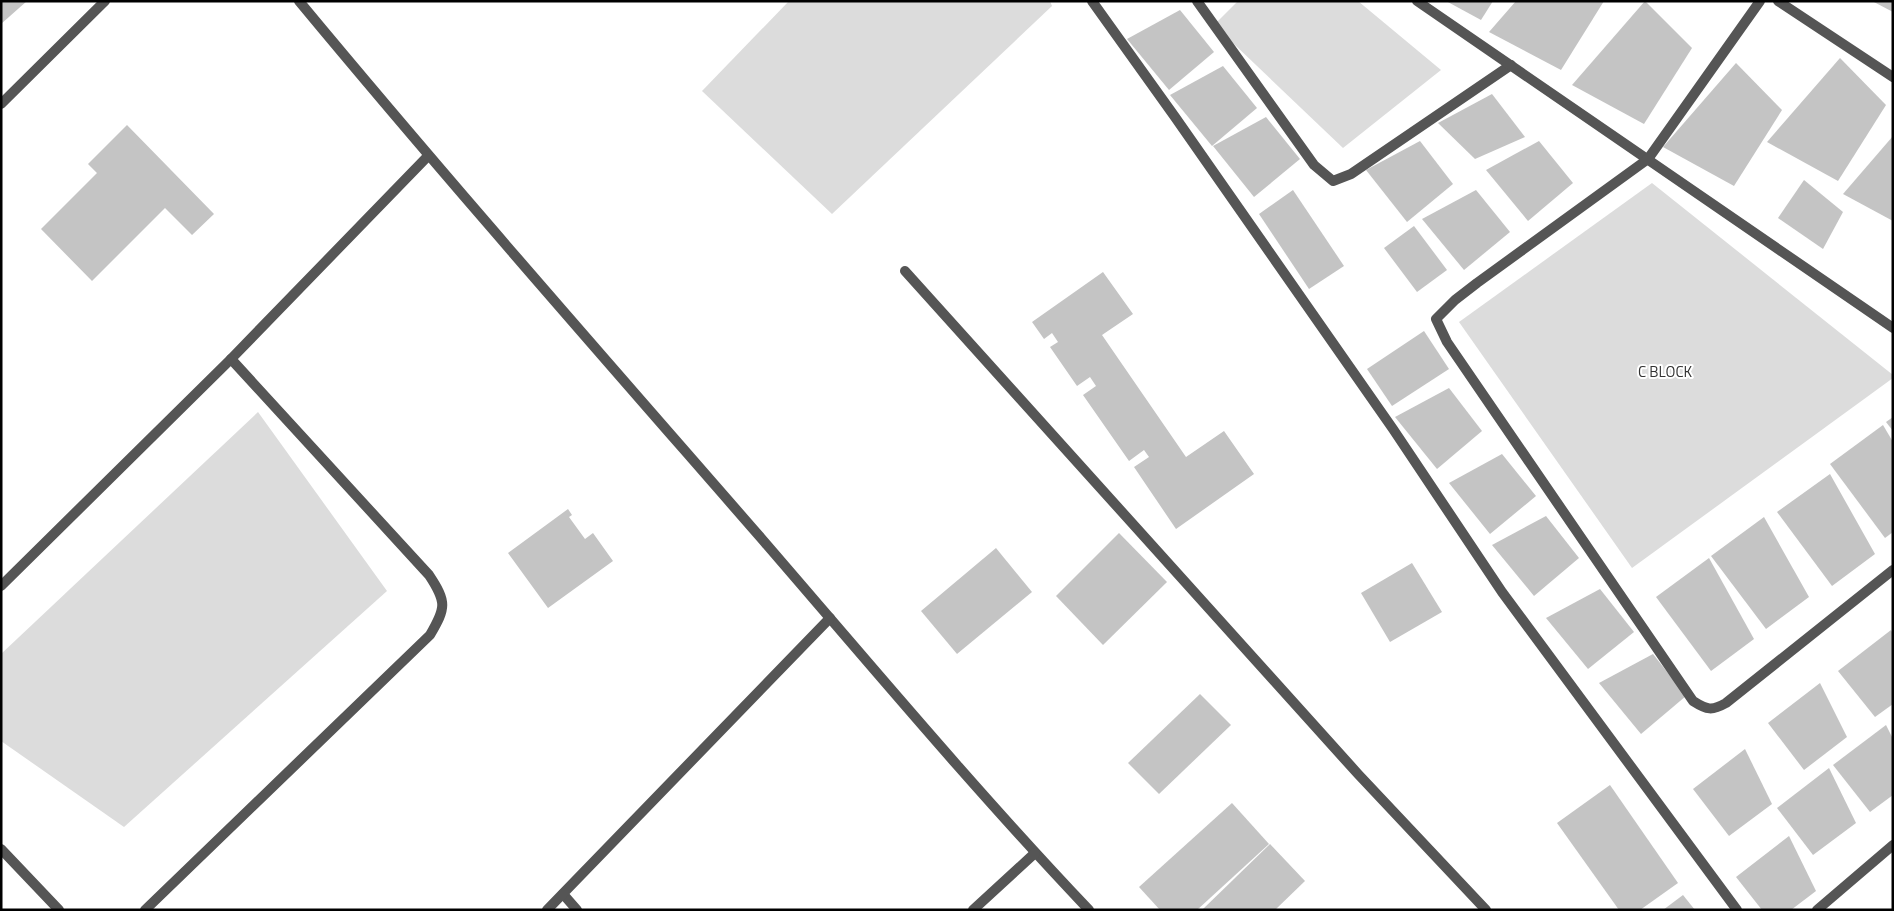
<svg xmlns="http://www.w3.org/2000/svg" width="1894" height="911" font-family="'Titillium Web',sans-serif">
  <rect width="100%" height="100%" fill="#fff"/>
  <!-- green -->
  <g fill="#dcdcdc">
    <path d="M 789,1 L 1050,1 L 1052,6 L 832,214 L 702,91 Z"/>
    <path d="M 1238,1 L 1358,1 L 1441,70 L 1343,148 L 1214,25 Z"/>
    <path d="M 1652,183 L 1893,375 L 1893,378 L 1632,568 L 1459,322 Z"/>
    <path d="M 258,412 L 387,591 L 124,827 L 1,741 L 1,654 Z"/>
  </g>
  <!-- building -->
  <g fill="#c4c4c4">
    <path d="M 1,1 L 27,1 L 1,24 Z"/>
    <path d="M 1446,1 L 1493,1 L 1481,20 Z"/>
    <path d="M 1516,1 L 1604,1 L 1561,70 L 1489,32 Z"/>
    <path d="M 1645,1 L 1692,48 L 1644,124 L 1572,85 Z"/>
    <path d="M 1872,1 L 1893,1 L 1893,12 Z"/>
    <path d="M 1180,10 L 1214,52 L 1169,90 L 1127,39 Z"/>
    <path d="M 1840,58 L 1886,105 L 1838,181 L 1767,142 Z"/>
    <path d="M 1736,63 L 1782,110 L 1734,186 L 1663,147 Z"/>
    <path d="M 1223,66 L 1257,108 L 1212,146 L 1170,95 Z"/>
    <path d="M 1492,94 L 1525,137 L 1475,159 L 1438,123 Z"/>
    <path d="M 1266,117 L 1300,159 L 1254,197 L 1213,146 Z"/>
    <path d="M 127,125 L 214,214 L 192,235 L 165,208 L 92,281 L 41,229 L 97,173 L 88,164 Z"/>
    <path d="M 1893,136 L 1893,221 L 1843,194 Z"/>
    <path d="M 1420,141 L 1453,184 L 1407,222 L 1366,170 Z"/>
    <path d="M 1539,141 L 1573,183 L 1528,221 L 1486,170 Z"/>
    <path d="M 1804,180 L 1843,212 L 1823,249 L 1778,218 Z"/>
    <path d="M 1293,190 L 1344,266 L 1309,289 L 1259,214 Z"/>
    <path d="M 1476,190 L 1510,232 L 1464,270 L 1422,219 Z"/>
    <path d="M 1414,226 L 1447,270 L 1417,292 L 1384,248 Z"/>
    <path d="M 1103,272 L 1133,314 L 1102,335 L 1186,457 L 1224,431 L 1254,474 L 1176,529 L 1134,467 L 1149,457 L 1144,450 L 1129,461 L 1083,395 L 1096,386 L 1090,377 L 1077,386 L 1050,347 L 1058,342 L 1052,333 L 1044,339 L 1032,322 Z"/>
    <path d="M 1424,331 L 1449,369 L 1392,406 L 1367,369 Z"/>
    <path d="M 1449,388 L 1482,431 L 1437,469 L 1395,417 Z"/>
    <path d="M 1893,417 L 1893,431 L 1886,422 Z"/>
    <path d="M 1883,425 L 1893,442 L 1893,532 L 1885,538 L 1830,464 Z"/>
    <path d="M 1502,454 L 1536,496 L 1490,534 L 1449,483 Z"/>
    <path d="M 1830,474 L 1875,554 L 1832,586 L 1777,512 Z"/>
    <path d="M 568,509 L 572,515 L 569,517 L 585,539 L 593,533 L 613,561 L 548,608 L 508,553 Z"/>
    <path d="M 1546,516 L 1579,558 L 1534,596 L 1492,545 Z"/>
    <path d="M 1764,517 L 1809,597 L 1766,629 L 1711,556 Z"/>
    <path d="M 1119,533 L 1167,582 L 1103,645 L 1056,596 Z"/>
    <path d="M 996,548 L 1032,592 L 957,654 L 921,611 Z"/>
    <path d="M 1709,558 L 1754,639 L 1711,671 L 1656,597 Z"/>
    <path d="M 1412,563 L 1442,612 L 1390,642 L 1361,593 Z"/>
    <path d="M 1600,589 L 1634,632 L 1588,669 L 1546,618 Z"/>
    <path d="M 1891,630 L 1893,634 L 1893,704 L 1875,717 L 1838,671 Z"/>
    <path d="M 1653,654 L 1686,696 L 1641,734 L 1599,683 Z"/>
    <path d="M 1820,683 L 1847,737 L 1804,770 L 1768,723 Z"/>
    <path d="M 1200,694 L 1231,725 L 1159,794 L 1128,763 Z"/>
    <path d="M 1886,725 L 1893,739 L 1893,795 L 1870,812 L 1833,765 Z"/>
    <path d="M 1745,749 L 1772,804 L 1729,836 L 1693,789 Z"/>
    <path d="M 1829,768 L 1856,823 L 1813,855 L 1777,808 Z"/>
    <path d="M 1610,785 L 1678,883 L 1640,910 L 1619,910 L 1557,823 Z"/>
    <path d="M 1232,803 L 1269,844 L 1197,910 L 1160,910 L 1139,887 Z"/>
    <path d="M 1789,836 L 1816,891 L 1791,910 L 1762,910 L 1736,877 Z"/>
    <path d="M 1270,844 L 1305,881 L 1275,910 L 1202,910 Z"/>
    <path d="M 1683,895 L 1695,910 L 1663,910 Z"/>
  </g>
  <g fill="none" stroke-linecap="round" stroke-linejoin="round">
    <!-- minor -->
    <g stroke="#555" stroke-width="10">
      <path d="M 299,1 C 450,183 606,360 761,538 C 869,663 975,790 1089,910"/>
      <path d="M 1092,1 L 1175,117 L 1393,429 L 1502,592 L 1737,910"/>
      <path d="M 1197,1 L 1314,165 L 1333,181 L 1351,174 L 1511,65"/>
      <path d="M 1417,1 L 1893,328"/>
      <path d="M 1760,1 L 1648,159 L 1477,283 L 1455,300 L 1436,319 L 1447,342 L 1693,701 C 1707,710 1712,711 1726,703 L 1893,570"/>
      <path d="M 1,104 L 105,1"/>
      <path d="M 905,271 L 1358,774 L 1486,910"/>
      <path d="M 1,586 L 231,359 L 428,156"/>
      <path d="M 1,849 L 59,910"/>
      <path d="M 563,894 L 577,910"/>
      <path d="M 145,910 L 430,635 C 446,608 447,602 429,575 L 231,359"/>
      <path d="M 547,910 L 830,618"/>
      <path d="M 973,910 L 1035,853"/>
      <path d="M 1817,910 L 1893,845"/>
    </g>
    <!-- tertiary -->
    <path stroke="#555" stroke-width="10" d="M 1778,1 L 1893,77"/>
  </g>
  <g text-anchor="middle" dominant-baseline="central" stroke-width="4" stroke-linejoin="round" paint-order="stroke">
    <!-- park labels -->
    <g font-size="15" fill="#333" stroke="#fff">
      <text x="1665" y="371">C BLOCK</text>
    </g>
  </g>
  <!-- border -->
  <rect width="1894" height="911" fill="none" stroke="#000000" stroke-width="5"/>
</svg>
